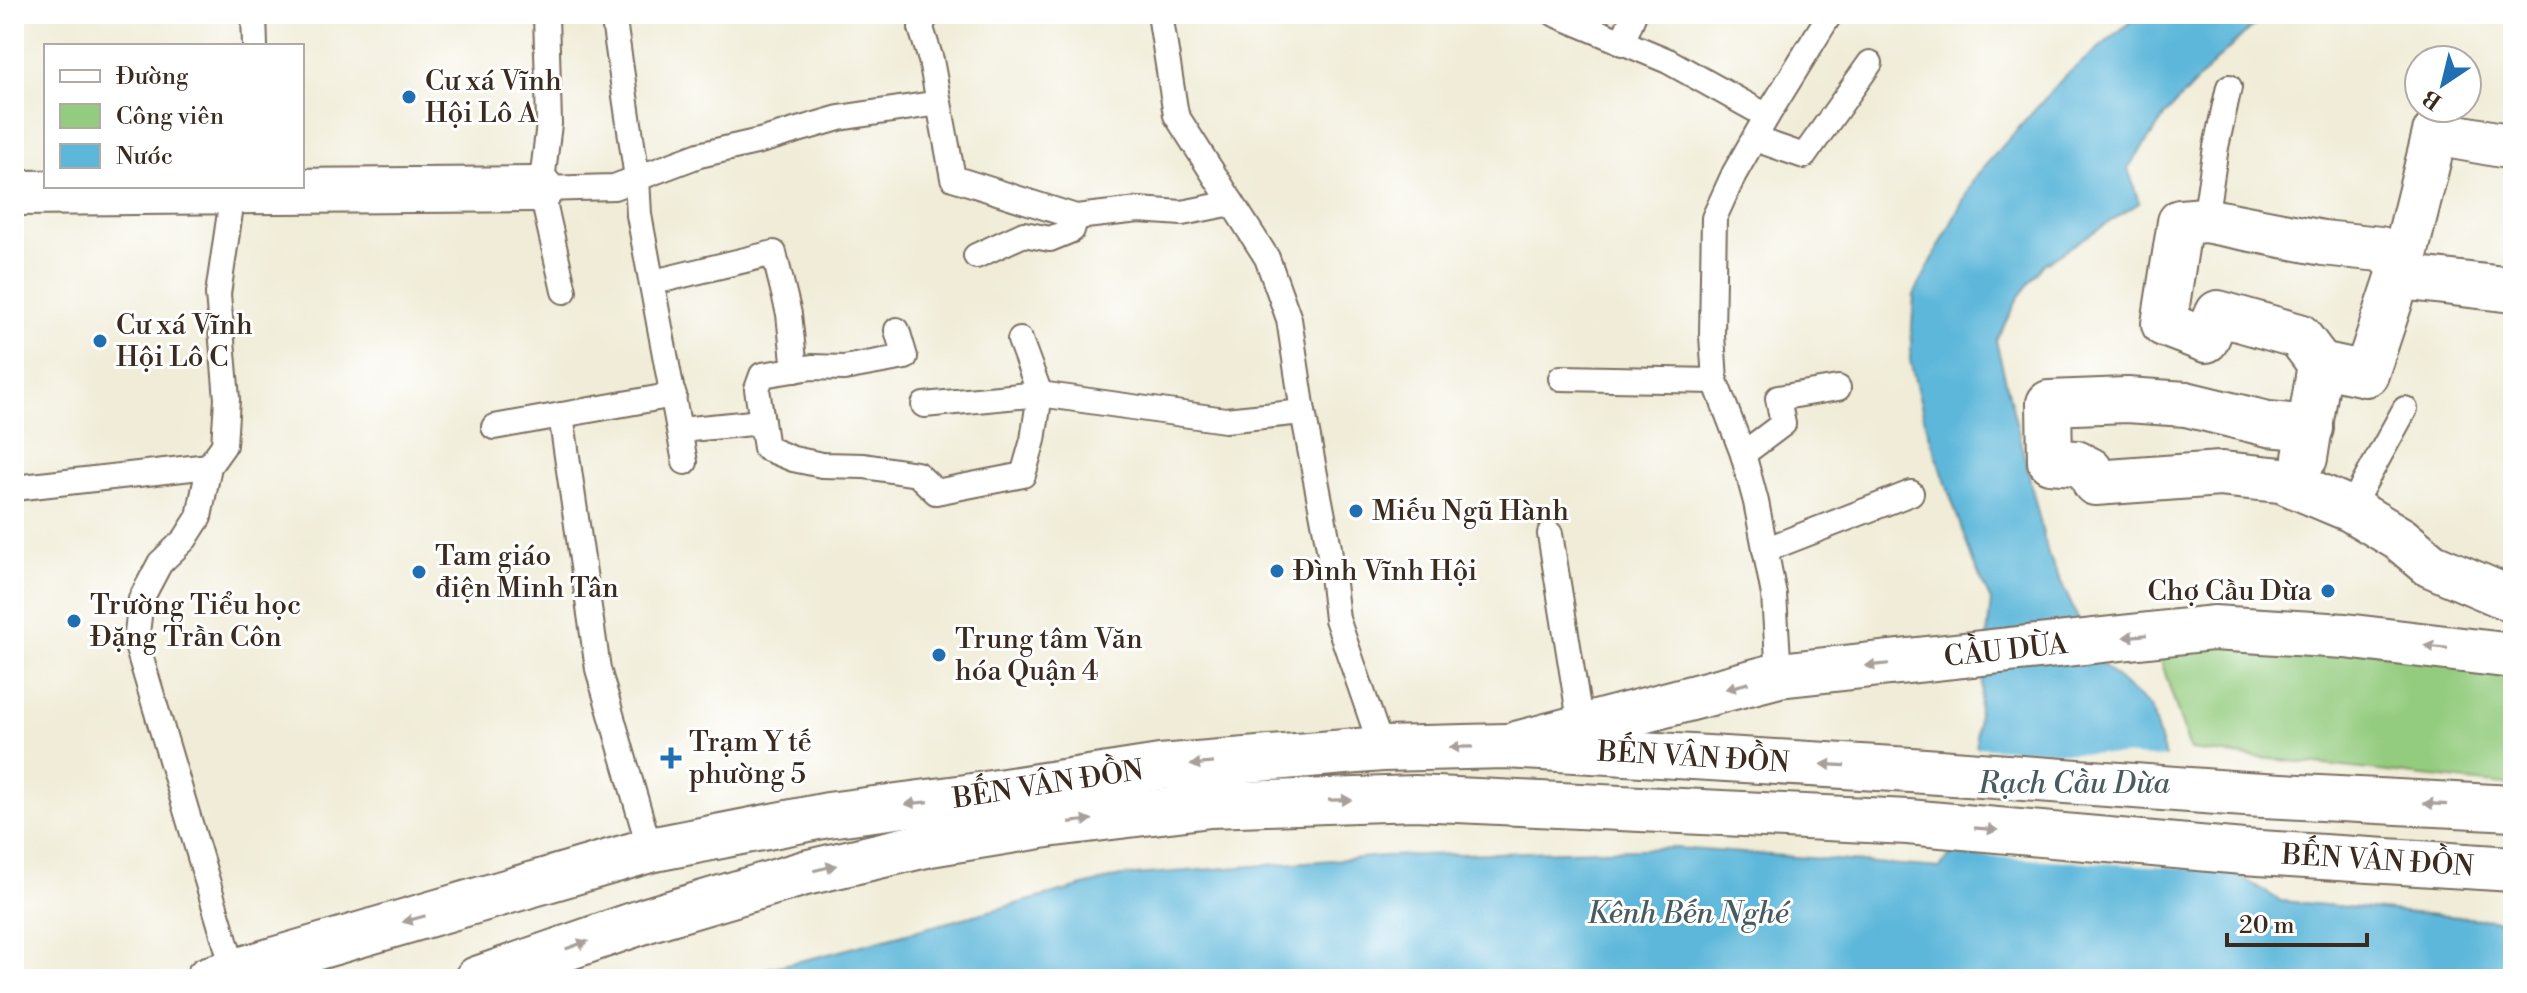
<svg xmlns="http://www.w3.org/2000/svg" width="2527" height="993" font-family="'Libre Bodoni',serif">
  <rect width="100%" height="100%" fill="#fff"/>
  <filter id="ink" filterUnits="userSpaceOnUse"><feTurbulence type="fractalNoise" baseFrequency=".0125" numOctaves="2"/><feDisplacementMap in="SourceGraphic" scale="16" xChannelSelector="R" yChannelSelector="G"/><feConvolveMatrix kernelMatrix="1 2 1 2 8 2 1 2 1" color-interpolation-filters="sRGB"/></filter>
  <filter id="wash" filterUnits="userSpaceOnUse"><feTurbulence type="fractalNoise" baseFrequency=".006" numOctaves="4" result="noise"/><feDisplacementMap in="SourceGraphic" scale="32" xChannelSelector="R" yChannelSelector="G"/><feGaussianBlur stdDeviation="1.8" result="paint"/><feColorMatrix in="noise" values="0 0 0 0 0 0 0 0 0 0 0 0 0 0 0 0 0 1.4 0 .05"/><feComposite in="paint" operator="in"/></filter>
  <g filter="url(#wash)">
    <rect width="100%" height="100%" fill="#f0ecd7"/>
    <!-- green -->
    <path fill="#94cc7f" stroke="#687b4e" stroke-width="2" d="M 2211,637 L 2513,665 L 2513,786 L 2190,750 L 2157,648 Z"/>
    <!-- water -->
    <path fill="#5db7da" stroke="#4c707c" stroke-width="2" d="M 2140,14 L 2266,14 L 2220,57 L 2167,113 L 2128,168 L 2139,203 L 2044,264 L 2018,298 L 1996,341 L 2048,554 L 2097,660 L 2151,708 L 2190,846 L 2281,901 L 2513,922 L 2513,979 L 722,979 L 821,956 L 1121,876 L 1385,856 L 1676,848 L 1940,868 L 1981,816 L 1976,735 L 1991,601 L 1973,562 L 1925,422 L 1910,360 L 1914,295 L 1975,177 L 2064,77 Z"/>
    <!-- pier -->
    <path fill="#f0ecd7" d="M 1972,747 L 2169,758 L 2194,843 L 2239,871 L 1945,854 L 1977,815 Z"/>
  </g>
  <g filter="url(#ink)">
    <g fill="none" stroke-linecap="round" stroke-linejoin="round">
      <!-- service casing -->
      <g stroke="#7a6e5f" stroke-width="28">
        <g id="service">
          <path d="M 254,14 L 255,46"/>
          <path d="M 546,14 L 549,124 L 541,189 L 564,291"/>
          <path d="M 926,14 L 921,28 L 931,60 L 953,178 L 1076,217 L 1139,210 L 1182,213 L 1232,203"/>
          <path d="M 1160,14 L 1176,115 L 1267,258 L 1289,319 L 1303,412 L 1329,548 L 1337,619 L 1382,749"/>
          <path d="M 1555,14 L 1668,61 L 1767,116"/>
          <path d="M 615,28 L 637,178 L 639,215 L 685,462"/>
          <path d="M 1622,43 L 1634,14"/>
          <path d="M 1755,139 L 1804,156 L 1870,63"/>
          <path d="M 541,189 L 614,187 L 699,155 L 760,141 L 839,118 L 939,103"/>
          <path d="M 2205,220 L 2216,147 L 2229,87"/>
          <path d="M 976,256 L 1024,234 L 1050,239 L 1072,230 L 1076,217"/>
          <path d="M 654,282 L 774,253 L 789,314 L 795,370"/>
          <path d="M 897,330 L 905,357 L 844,368 L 812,367 L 762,375 L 757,389 L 766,448 L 793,459 L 822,465 L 864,466 L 917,474 L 936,492 L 1023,475 L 1033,440 L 1040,394 L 1020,340"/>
          <path d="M 1561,378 L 1715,381"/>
          <path d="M 924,405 L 1040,394 L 1225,420 L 1303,412"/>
          <path d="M 561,415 L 598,669 L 650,850"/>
          <path d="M 494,427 L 674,395"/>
          <path d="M 680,430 L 762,422"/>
          <path d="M 1743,454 L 1783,424 L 1778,398 L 1838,388"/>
          <path d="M 14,488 L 209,466"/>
          <path d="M 2350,509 L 2405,409"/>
          <path d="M 1550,534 L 1581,727"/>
          <path d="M 1765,550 L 1911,493"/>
          <path d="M 1779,675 L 1774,595 L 1756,502 L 1743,454 L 1715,381 L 1712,335 L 1714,218 L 1734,174 L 1767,116 L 1830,14"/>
          <path d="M 234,971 L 136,642 L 141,599 L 160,563 L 185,539 L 199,517 L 209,466 L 224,445 L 227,399 L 218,294 L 233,192 L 237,186"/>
        </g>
      </g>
      <!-- minor casing -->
      <g stroke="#7a6e5f" stroke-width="48">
        <g id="minor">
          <path d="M 14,193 L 541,189"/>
          <path d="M 2320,364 L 2299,336 L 2218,313 L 2206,340 L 2164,324 L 2180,222 L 2205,220 L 2323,243 L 2380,249 L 2403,263 L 2418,279 L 2513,290"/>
          <path d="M 2311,428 L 2268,424 L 2186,404 L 2127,400 L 2049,403 L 2050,461 L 2076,463 L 2090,470 L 2095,483 L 2220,474 L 2281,480 L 2350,509 L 2400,539 L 2431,565 L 2513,600"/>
          <path d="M 2305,458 L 2320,364 L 2366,374 L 2403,263 L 2435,133 L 2513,147"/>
          <path id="s1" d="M 1516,744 L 1779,675 L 2213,628 L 2345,636 L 2513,656"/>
        </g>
      </g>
      <!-- secondary casing -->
      <g stroke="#7a6e5f" stroke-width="48">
        <g id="secondary">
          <path id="s2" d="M 208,979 L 650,850 L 828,815 L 966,797 L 1160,767 L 1382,749 L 1506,746 L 1911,770 L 2245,794 L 2513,808"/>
          <path id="s3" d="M 477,979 L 650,919 L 805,873 L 930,844 L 1047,825 L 1210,805 L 1415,798 L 1908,822 L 2243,852 L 2513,869"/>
        </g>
      </g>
      <!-- service -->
      <use href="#service" stroke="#fff" stroke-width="24"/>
      <!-- minor -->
      <use href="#minor" stroke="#fff" stroke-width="44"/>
      <!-- secondary -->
      <use href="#secondary" stroke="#fff" stroke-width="44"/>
    </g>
    <!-- one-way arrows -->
    <defs><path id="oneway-solid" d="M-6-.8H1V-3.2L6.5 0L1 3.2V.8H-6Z" transform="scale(2)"/></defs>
    <g fill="#a79f9a">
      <use href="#oneway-solid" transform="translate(2135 636) rotate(174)"/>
      <use href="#oneway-solid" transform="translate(2436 647) rotate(-173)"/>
      <use href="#oneway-solid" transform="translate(1877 665) rotate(174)"/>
      <use href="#oneway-solid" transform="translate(1737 686) rotate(165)"/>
      <use href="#oneway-solid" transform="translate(1461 747) rotate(179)"/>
      <use href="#oneway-solid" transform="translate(1202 764) rotate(175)"/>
      <use href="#oneway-solid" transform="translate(1833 765) rotate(-177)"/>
      <use href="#oneway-solid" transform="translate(1340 800) rotate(-1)"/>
      <use href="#oneway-solid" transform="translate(917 803) rotate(173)"/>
      <use href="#oneway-solid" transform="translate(2435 804) rotate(-177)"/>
      <use href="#oneway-solid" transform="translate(1081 821) rotate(-7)"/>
      <use href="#oneway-solid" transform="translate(1986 829) rotate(5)"/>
      <use href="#oneway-solid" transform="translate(825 868) rotate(-13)"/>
      <use href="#oneway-solid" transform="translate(414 919) rotate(164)"/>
      <use href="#oneway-solid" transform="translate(577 945) rotate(-19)"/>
    </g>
  </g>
  <!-- markers -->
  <g fill="#1f6fb2" stroke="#fff" stroke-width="3">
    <circle cx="409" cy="97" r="8"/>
    <circle cx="100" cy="341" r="8"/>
    <circle cx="1356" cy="511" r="8"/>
    <circle cx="1277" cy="571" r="8"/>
    <circle cx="419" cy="572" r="8"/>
    <circle cx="2328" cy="591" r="8"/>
    <circle cx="74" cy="621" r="8"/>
    <circle cx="939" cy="655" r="8"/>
    <path d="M667 746h8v8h8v8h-8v8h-8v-8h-8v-8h8z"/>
  </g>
  <g text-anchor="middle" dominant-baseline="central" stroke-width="6" stroke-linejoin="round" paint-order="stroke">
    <!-- poi labels -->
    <g font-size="28" fill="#3b2a1e" stroke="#fff" text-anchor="start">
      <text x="425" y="81">Cư xá Vĩnh<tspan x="425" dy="32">Hội Lô A</tspan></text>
      <text x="116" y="325">Cư xá Vĩnh<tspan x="116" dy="32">Hội Lô C</tspan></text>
      <text x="1372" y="511">Miếu Ngũ Hành</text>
      <text x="435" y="556">Tam giáo<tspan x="435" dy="32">điện Minh Tân</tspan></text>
      <text x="1293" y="571">Đình Vĩnh Hội</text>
      <text x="2312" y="591" text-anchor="end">Chợ Cầu Dừa</text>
      <text x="90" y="605">Trường Tiểu học<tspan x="90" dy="32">Đặng Trần Côn</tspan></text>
      <text x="955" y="639">Trung tâm Văn<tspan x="955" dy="32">hóa Quận 4</tspan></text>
      <text x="689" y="742">Trạm Y tế<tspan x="689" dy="32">phường 5</tspan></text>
    </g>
    <!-- street labels -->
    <g font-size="28" fill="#3b2a1e" stroke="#fff">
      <text stroke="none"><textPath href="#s1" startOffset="500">CẦU DỪA</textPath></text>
      <text stroke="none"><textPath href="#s2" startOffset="1512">BẾN VÂN ĐỒN</textPath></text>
      <text stroke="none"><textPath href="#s2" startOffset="864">BẾN VÂN ĐỒN</textPath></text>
      <text stroke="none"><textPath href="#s3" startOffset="1926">BẾN VÂN ĐỒN</textPath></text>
    </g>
    <!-- water labels -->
    <g font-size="30" font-style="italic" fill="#475b60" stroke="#fff">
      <text x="2074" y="784">Rạch Cầu Dừa</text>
      <text x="1688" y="914">Kênh Bến Nghé</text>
    </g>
  </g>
  <!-- margin -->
  <rect width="2527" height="993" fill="none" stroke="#fff" stroke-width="48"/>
  <!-- legend -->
  <rect x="44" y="44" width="260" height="144" fill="#ffffff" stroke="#b1aaa5" stroke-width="2"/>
  <rect x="60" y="70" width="40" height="12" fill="#ffffff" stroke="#b1aaa5" stroke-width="2"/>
  <text x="116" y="84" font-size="24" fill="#3b2a1e">Đường</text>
  <rect x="60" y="104" width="40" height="24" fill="#94cc7f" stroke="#b1aaa5" stroke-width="2"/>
  <text x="116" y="124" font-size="24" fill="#3b2a1e">Công viên</text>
  <rect x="60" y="144" width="40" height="24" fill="#5db7da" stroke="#b1aaa5" stroke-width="2"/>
  <text x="116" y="164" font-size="24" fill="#3b2a1e">Nước</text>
  <!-- north arrow -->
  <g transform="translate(2443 84) rotate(215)"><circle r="38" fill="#ffffff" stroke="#b1aaa5" stroke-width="2"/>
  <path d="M0-6L14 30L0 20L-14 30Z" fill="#1f6fb2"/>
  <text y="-12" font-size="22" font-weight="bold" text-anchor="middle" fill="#3b2a1e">B</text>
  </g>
  <!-- scale -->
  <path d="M2227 933v12h140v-12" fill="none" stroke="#3b2a1e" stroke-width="4"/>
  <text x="2239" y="933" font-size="24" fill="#3b2a1e" stroke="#ffffff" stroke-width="6" paint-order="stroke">20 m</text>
</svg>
